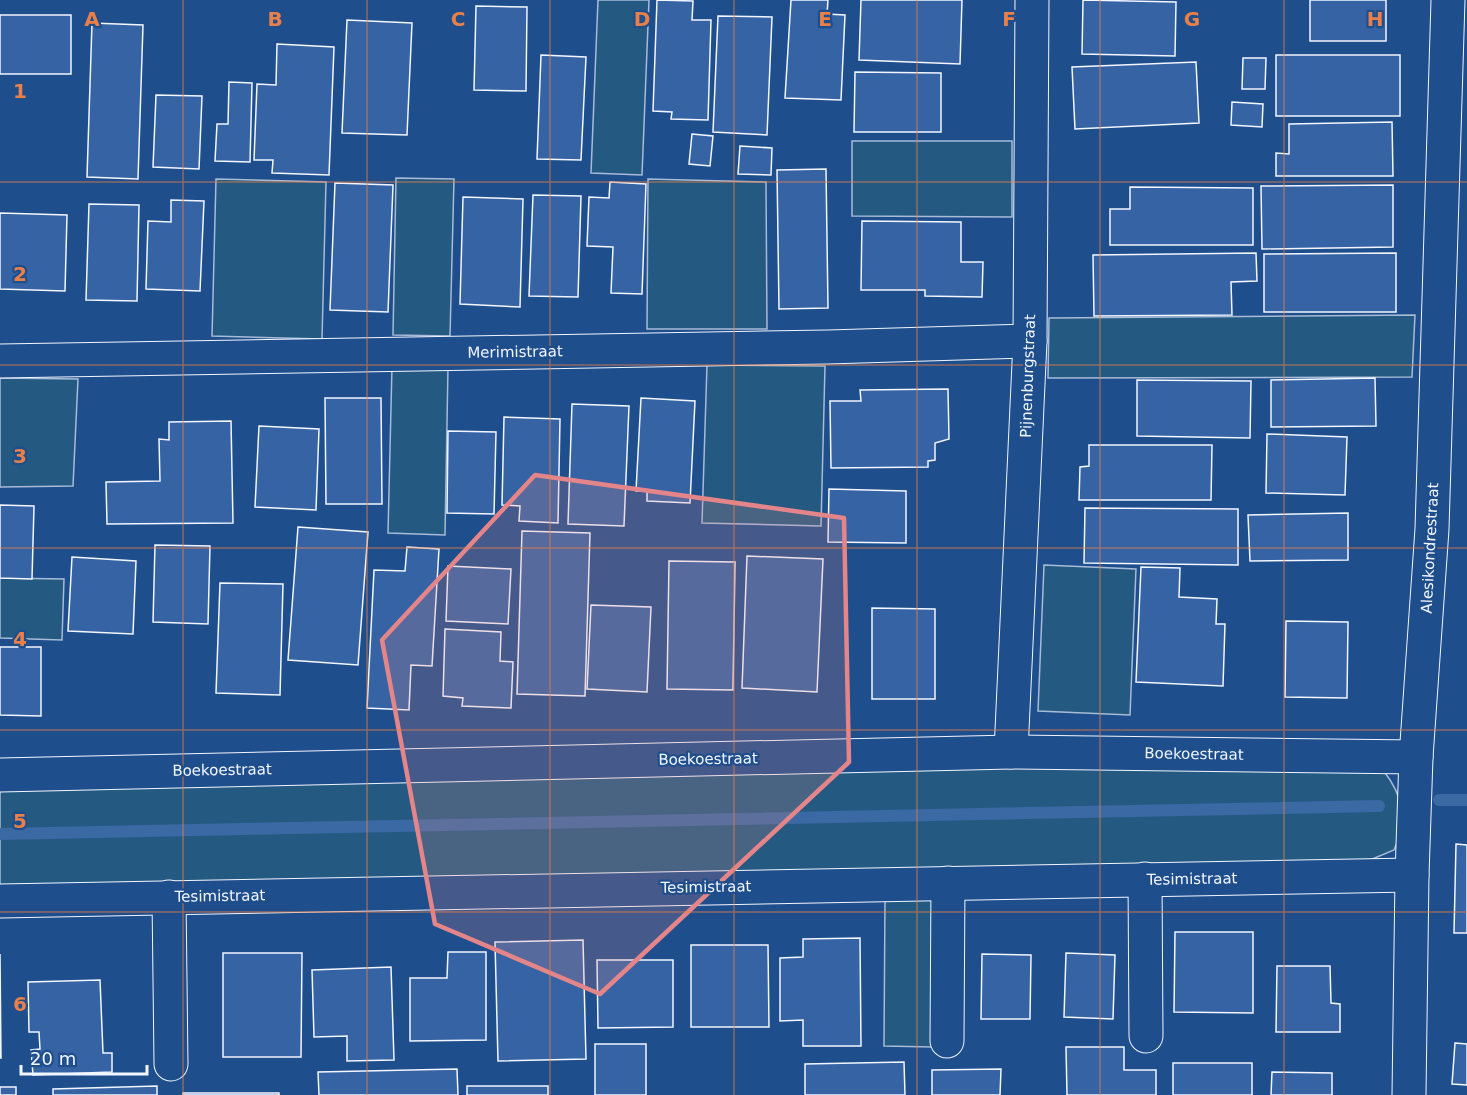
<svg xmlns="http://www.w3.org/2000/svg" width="1467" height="1095" font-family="'DejaVu Sans',sans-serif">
  <rect width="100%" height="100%" fill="#1f4e8c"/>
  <!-- green -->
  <g fill="#245a82" stroke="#a8bbd7" stroke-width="1.5">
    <path d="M 598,0 L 649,0 L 642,175 L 591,173 Z"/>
    <path d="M 852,141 L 1012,141 L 1012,217 L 852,216 Z"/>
    <path d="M 396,178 L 454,179 L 450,336 L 393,335 Z"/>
    <path d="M 216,179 L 326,182 L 322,339 L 212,336 Z"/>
    <path d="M 648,179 L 766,182 L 767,329 L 647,329 Z"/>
    <path d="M 1415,315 L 1412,377 L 1048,378 L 1049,318 Z"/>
    <path d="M 707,365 L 825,366 L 821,526 L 702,523 Z"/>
    <path d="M 392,366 L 448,367 L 445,535 L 388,533 Z"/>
    <path d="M 0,378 L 78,379 L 73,486 L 0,487 Z"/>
    <path d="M 1044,565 L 1136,569 L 1130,715 L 1038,711 Z"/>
    <path d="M 0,578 L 64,579 L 62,640 L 0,638 Z"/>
    <path d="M 1012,764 L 1383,770 C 1404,797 1408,820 1394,850 L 1370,860 L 0,888 L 0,790 Z"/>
    <path d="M 885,898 L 934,898 L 932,1047 L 884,1046 Z"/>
  </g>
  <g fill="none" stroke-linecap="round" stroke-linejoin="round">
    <!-- stream -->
    <g stroke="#3b69a3" stroke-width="12">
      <path d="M 1439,800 L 1467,800"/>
      <path d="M 0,834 L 1379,806"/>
    </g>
  </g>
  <!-- building -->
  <g fill="#3563a3" stroke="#f2f6ff" stroke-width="1.5">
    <path d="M 657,0 L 693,1 L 692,20 L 711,20 L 708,120 L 671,119 L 672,112 L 653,111 Z"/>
    <path d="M 791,0 L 828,0 L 827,14 L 845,15 L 841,100 L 785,98 Z"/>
    <path d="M 861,0 L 962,0 L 960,64 L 859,60 Z"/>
    <path d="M 1083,0 L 1176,2 L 1175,56 L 1082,54 Z"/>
    <rect x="1310" y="0" width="76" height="41"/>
    <path d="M 476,6 L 527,7 L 526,91 L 474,90 Z"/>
    <rect x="0" y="15" width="71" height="59"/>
    <path d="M 718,16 L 772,17 L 767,135 L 713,132 Z"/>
    <path d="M 347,20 L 412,23 L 407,135 L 342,133 Z"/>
    <path d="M 92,23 L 143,25 L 138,179 L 87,177 Z"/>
    <path d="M 277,44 L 334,47 L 329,175 L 272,173 L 273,160 L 254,160 L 257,84 L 276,85 Z"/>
    <path d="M 541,55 L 586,57 L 581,160 L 537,159 Z"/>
    <rect x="1276" y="55" width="124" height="61"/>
    <path d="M 1243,58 L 1266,58 L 1265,89 L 1242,89 Z"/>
    <path d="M 1196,62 L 1199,123 L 1075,129 L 1072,67 Z"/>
    <path d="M 855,72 L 941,73 L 941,132 L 854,132 Z"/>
    <path d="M 229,82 L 252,83 L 250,162 L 215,161 L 217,124 L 228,124 Z"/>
    <path d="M 156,95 L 202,96 L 199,169 L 153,167 Z"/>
    <path d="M 1232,102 L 1263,104 L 1262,127 L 1231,125 Z"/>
    <path d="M 1392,122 L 1393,176 L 1276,176 L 1276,153 L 1289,154 L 1289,124 Z"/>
    <path d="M 692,134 L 713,136 L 710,166 L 689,164 Z"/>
    <path d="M 740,146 L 772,148 L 771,175 L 738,174 Z"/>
    <path d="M 826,169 L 828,308 L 779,309 L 777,170 Z"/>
    <path d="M 610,182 L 646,184 L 642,294 L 611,293 L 613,247 L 587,246 L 589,197 L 609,198 Z"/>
    <path d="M 335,183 L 393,185 L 388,312 L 330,310 Z"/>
    <path d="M 1393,185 L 1393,247 L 1262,249 L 1261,186 Z"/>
    <path d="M 1130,187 L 1253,188 L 1253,245 L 1110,245 L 1110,209 L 1130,209 Z"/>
    <path d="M 533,195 L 581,196 L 578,297 L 529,296 Z"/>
    <path d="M 463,197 L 523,199 L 520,307 L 460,304 Z"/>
    <path d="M 171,200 L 204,201 L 200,291 L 146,289 L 148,221 L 171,222 Z"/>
    <path d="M 89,204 L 139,205 L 137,301 L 86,300 Z"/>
    <path d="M 0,213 L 67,215 L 65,291 L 0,289 Z"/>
    <path d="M 862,221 L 961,222 L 961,262 L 983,262 L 982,297 L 925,296 L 925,290 L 861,290 Z"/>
    <path d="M 1256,253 L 1257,281 L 1231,282 L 1232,315 L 1094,316 L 1093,255 Z"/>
    <path d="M 1396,253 L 1396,312 L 1264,312 L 1264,254 Z"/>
    <path d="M 1375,378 L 1376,426 L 1271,427 L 1271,380 Z"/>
    <path d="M 1137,380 L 1251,381 L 1250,438 L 1137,436 Z"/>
    <path d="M 948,389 L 949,439 L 935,443 L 935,460 L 928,461 L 928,467 L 831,468 L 830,401 L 861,401 L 860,390 Z"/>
    <path d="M 325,398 L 381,398 L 382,504 L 326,504 Z"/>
    <path d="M 641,398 L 695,401 L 690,503 L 647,501 L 647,491 L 636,491 Z"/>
    <path d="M 572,404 L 629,406 L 624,526 L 568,524 Z"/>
    <path d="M 504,417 L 560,419 L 558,523 L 519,521 L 520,506 L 502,505 Z"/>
    <path d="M 231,421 L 233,523 L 107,524 L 106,482 L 160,481 L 159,439 L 169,440 L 169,422 Z"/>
    <path d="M 259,426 L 319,429 L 316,510 L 255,507 Z"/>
    <path d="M 448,431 L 496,432 L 494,514 L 447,513 Z"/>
    <path d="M 1267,434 L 1347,437 L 1345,495 L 1266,493 Z"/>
    <path d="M 1089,445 L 1212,445 L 1211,500 L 1079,500 L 1080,467 L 1089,466 Z"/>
    <path d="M 829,489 L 906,491 L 906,543 L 828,542 Z"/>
    <path d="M 0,505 L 34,506 L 32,579 L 0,578 Z"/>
    <path d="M 1085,508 L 1238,509 L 1238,565 L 1084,563 Z"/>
    <path d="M 1348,513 L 1348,560 L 1250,561 L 1248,515 Z"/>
    <path d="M 298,527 L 368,532 L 358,665 L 288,660 Z"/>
    <path d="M 522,531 L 590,533 L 585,696 L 517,694 Z"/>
    <path d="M 155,545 L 210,546 L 208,624 L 153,622 Z"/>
    <path d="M 407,547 L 439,549 L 432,666 L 411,665 L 409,710 L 367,708 L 374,570 L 405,571 Z"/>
    <path d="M 747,556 L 823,559 L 817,692 L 742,688 Z"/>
    <path d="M 72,557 L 136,561 L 133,634 L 68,631 Z"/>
    <path d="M 669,561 L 735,562 L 733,690 L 667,689 Z"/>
    <path d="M 448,566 L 511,569 L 508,624 L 446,621 Z"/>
    <path d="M 1141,567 L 1180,568 L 1179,597 L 1217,599 L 1216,624 L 1225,624 L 1223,686 L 1136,682 Z"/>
    <path d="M 220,583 L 283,584 L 280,695 L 216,693 Z"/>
    <path d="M 591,605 L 651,607 L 647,692 L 587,689 Z"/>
    <path d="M 872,608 L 935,609 L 935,699 L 872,699 Z"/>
    <path d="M 1286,621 L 1348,622 L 1347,698 L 1285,697 Z"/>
    <path d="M 445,629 L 501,632 L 500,661 L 513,662 L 511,708 L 462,706 L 463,698 L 443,696 Z"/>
    <path d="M 0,647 L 41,647 L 41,716 L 0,715 Z"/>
    <path d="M 1456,844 L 1467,845 L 1467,933 L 1454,933 Z"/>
    <path d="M 1175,932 L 1253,932 L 1253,1013 L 1174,1012 Z"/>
    <path d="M 860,938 L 861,1046 L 803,1046 L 803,1020 L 780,1021 L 780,958 L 803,957 L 803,939 Z"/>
    <path d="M 583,940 L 586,1059 L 498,1061 L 495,942 Z"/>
    <path d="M 691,945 L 768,945 L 769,1027 L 691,1027 Z"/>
    <path d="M 448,952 L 486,952 L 486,1040 L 410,1041 L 410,978 L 447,978 Z"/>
    <path d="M 223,953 L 302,953 L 301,1057 L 223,1057 Z"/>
    <path d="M 1066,953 L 1115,955 L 1113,1019 L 1064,1017 Z"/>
    <path d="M 0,954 L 1,1058 L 0,1058 Z"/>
    <path d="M 982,954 L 1031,955 L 1030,1019 L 981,1019 Z"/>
    <path d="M 597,960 L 673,960 L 673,1027 L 598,1028 Z"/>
    <path d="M 1277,966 L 1330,966 L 1331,1003 L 1340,1004 L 1340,1032 L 1276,1032 Z"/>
    <path d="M 391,967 L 394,1060 L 347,1061 L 347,1036 L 314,1037 L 312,970 Z"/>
    <path d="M 100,980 L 103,1053 L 112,1053 L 112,1072 L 33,1075 L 31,1050 L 40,1049 L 39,1032 L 29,1032 L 28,982 Z"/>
    <path d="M 1455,1043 L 1467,1044 L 1467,1085 L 1452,1084 Z"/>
    <rect x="595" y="1044" width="51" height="51"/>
    <path d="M 1066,1047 L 1124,1047 L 1124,1070 L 1156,1070 L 1156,1095 L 1067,1095 Z"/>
    <path d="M 904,1062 L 905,1095 L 805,1095 L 805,1064 Z"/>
    <rect x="1173" y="1063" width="79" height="32"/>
    <path d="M 457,1069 L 458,1095 L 319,1095 L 318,1072 Z"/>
    <path d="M 1001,1069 L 1000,1095 L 932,1095 L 932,1070 Z"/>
    <path d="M 1272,1072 L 1332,1073 L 1332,1095 L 1271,1095 Z"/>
    <path d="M 157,1086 L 157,1095 L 53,1095 L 53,1089 Z"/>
    <rect x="467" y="1086" width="81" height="9"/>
    <rect x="0" y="1087" width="16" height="8"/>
    <rect x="183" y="1093" width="96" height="2"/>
  </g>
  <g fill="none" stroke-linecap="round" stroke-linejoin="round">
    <!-- street casing -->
    <g stroke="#f2f6ff" stroke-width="35">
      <g id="street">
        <path d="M 0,361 L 828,347 L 1030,341"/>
        <path d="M 1011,752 L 1030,341 L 1032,0"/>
        <path d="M 0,775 L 1011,752 L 1416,757"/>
        <path d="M 1145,879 L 1146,1036"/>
        <path d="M 169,897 L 171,1064"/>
        <path d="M 0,901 L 1412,875"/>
        <path d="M 947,1041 L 948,883"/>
        <path d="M 1409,1095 L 1412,875 L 1416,757 L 1432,529 L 1448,0"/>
      </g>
    </g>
    <!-- street -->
    <use href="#street" stroke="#1f4e8c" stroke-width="33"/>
  </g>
  <!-- marked area -->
  <path fill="#e38589" fill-opacity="0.2" stroke="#e38589" stroke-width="4.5" stroke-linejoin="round" d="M 535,475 L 844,518 L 849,762 L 600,994 L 435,924 L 382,640 Z"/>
  <!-- grid -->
  <path fill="none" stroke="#ea8049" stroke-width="1.5" stroke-opacity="0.55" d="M 183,0 L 183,1095M 367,0 L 367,1095M 550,0 L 550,1095M 734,0 L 734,1095M 917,0 L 917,1095M 1100,0 L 1100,1095M 1284,0 L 1284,1095M 0,182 L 1467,182M 0,365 L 1467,365M 0,548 L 1467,548M 0,730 L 1467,730M 0,912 L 1467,912"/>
  <g text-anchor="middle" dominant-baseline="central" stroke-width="4.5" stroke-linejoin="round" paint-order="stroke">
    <!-- street labels -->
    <g font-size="15" fill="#f2f6ff" stroke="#1f4e8c">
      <text transform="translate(515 352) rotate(-1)">Merimistraat</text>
      <text transform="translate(1028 376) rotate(-88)">Pijnenburgstraat</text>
      <text transform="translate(1430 548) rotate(-87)">Alesikondrestraat</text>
      <text transform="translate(1194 754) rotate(1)">Boekoestraat</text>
      <text transform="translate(708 759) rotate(-1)">Boekoestraat</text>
      <text transform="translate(222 770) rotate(-1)">Boekoestraat</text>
      <text transform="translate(1192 879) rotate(-1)">Tesimistraat</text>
      <text transform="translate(706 887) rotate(-1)">Tesimistraat</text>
      <text transform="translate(220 896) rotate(-1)">Tesimistraat</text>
    </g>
  </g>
  <g font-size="20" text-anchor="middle" font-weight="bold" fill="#ea8049" stroke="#1f4e8c" stroke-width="4.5" stroke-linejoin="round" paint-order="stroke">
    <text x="92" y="26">A</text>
    <text x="275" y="26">B</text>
    <text x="458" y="26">C</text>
    <text x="642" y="26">D</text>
    <text x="825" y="26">E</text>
    <text x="1009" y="26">F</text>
    <text x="1192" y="26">G</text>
    <text x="1375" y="26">H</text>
    <text x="20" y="98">1</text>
    <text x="20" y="281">2</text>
    <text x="20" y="463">3</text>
    <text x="20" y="646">4</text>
    <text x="20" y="828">5</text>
    <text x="20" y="1011">6</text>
  </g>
  <!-- scale -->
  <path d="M21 1065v9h126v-9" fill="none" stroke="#f2f6ff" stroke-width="3"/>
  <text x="30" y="1065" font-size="18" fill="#f2f6ff" stroke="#1f4e8c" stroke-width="4.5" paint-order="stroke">20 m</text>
</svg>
